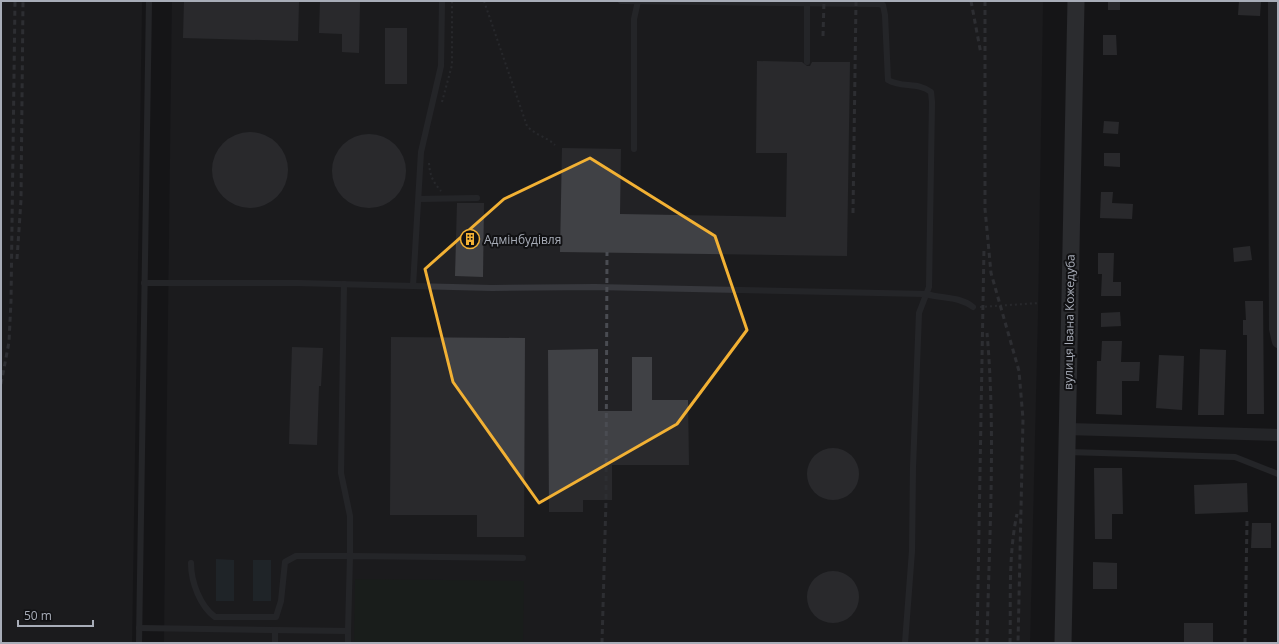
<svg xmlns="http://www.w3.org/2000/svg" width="1279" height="644" font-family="'Open Sans',sans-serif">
  <rect width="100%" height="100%" fill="#161618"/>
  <!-- built -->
  <g fill="#222225">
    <path d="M 1,1 L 142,1 L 132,643 L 1,643 Z"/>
    <path d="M 172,1 L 1043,1 L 1038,310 L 1030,643 L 164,643 Z"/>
  </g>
  <!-- green -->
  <path fill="#1e261f" d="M 355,579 L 524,581 L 523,643 L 354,643 Z"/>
  <!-- water -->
  <g fill="#2c353c">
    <path d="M 216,559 L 234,560 L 234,601 L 216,601 Z"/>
    <rect x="253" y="560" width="18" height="41"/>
  </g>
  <!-- building -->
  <g fill="#404145">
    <path d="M 184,1 L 299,1 L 298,41 L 183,38 Z"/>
    <path d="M 320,1 L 360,1 L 359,53 L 342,52 L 342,34 L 319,33 Z"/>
    <rect x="1108" y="1" width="12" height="9"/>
    <path d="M 1239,1 L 1261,1 L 1260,16 L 1238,15 Z"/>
    <rect x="385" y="28" width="22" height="56"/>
    <path d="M 1103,35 L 1116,35 L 1117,55 L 1103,55 Z"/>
    <path d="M 757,61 L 802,62 L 807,66 L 810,66 L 812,62 L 850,62 L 847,256 L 560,252 L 562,148 L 621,149 L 620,214 L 786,217 L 787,153 L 756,153 Z"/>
    <path d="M 1104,121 L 1119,122 L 1118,134 L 1103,133 Z"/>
    <circle cx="250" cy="170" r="38"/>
    <circle cx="369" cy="171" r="37"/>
    <path d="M 1104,153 L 1120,153 L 1120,167 L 1104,166 Z"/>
    <path d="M 1101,192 L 1113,192 L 1112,203 L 1133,204 L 1132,219 L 1100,218 Z"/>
    <path d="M 457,203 L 484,203 L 483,277 L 455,276 Z"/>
    <path d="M 1250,246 L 1252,260 L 1234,262 L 1233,248 Z"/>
    <path d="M 1098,253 L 1114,253 L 1113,282 L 1121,282 L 1121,296 L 1101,296 L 1102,274 L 1098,274 Z"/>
    <path d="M 1245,301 L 1263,301 L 1264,414 L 1247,414 L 1247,335 L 1243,335 L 1243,320 L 1246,320 Z"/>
    <path d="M 1120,312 L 1121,326 L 1101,327 L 1101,313 Z"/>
    <path d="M 391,337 L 525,338 L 524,537 L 477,537 L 477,515 L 390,515 Z"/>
    <path d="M 1102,341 L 1122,341 L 1121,362 L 1140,362 L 1139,381 L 1122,381 L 1122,415 L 1096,414 L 1097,361 L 1101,361 Z"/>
    <path d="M 292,347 L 323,348 L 321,386 L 319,386 L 317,445 L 289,444 Z"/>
    <path d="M 598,349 L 598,411 L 632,411 L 632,357 L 652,357 L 652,400 L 688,400 L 689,465 L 612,465 L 612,500 L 583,500 L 583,512 L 549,512 L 548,350 Z"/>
    <path d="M 1200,349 L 1226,350 L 1224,415 L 1198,415 Z"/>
    <path d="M 1159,355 L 1184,356 L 1182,410 L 1156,408 Z"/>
    <circle cx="833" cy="474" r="26"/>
    <path d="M 1094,468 L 1122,468 L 1123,514 L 1112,514 L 1112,539 L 1095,539 Z"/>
    <path d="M 1247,483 L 1248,512 L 1195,514 L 1194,485 Z"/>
    <path d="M 1252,523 L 1271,523 L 1271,548 L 1251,548 Z"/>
    <path d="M 1093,562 L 1117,563 L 1117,589 L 1093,589 Z"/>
    <circle cx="833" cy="597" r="26"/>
    <rect x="1184" y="623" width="29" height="20"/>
  </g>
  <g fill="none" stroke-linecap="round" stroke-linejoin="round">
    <!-- path -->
    <g stroke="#3d3f44" stroke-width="2" stroke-dasharray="2 3" stroke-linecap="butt">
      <path d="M 484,1 L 527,126 C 535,135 547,137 555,145"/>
      <path d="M 442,102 L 452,65 L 452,1"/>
      <path d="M 429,163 C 430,176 433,182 441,191"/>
      <path d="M 980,307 L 1039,303"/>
    </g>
    <!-- lane -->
    <g stroke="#37383d" stroke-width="6">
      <path d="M 621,1 L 879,4 L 883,5 L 885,15 L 888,80 C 901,88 919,82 931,92 L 932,102 L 929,287 L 919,313 L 913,467 L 912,551 L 905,643"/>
      <path d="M 807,62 L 807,1"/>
      <path d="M 634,149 L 634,19 L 638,1"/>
      <path d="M 419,199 L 477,198"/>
      <path d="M 144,283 L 298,283 L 413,286 L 421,152 L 441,66 L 442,1"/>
      <path d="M 413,286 L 492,288 L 595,287 L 926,294 C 943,299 959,296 973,307"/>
      <path d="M 1068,452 L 1235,457 L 1278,474"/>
      <path d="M 191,563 C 191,582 200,606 215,617 L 276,617 L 281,601 L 285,562 L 296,556 L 350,556 L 350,516 L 341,473 L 344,284"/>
      <path d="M 139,628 L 348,631 L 348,643"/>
      <path d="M 348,631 L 350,556 L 523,558"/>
      <path d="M 139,643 L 149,1"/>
      <path d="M 275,643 L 275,630"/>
    </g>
    <!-- street -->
    <g stroke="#37383d" stroke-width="12">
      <path d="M 1274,1 L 1275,329 L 1278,342"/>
      <path d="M 1067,429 L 1278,435"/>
    </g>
    <!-- secondary -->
    <path stroke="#45474d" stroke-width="17" d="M 1063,643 L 1076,1"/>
    <!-- rail -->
    <g stroke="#4a4c52" stroke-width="3" stroke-dasharray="5 4" stroke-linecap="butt">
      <path d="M 971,1 L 981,54"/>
      <path d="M 985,1 L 985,209 L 991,273 L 1019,371 L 1023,419 L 1018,643"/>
      <path d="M 823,36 L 824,1"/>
      <path d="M 853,213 L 856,1"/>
      <path d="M 17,259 L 21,200 L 23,1"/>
      <path d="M 1,384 L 9,342 L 11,301 L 15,1"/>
      <path d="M 602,643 L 606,500 L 607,252"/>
      <path d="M 977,643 L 984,247"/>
      <path d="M 987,643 C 989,541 996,434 987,333"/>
      <path d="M 1010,643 C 1011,600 1008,556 1017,514"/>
      <path d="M 1245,643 L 1247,521"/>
    </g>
  </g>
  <!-- marked area -->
  <path d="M0 0H1279V644H0ZM 590,158 L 715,236 L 747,330 L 677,424 L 539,503 L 453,382 L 425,269 L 504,199 Z" fill="#161618" fill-opacity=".55" fill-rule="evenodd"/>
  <path fill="none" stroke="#f2b134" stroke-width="3" stroke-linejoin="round" d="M 590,158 L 715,236 L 747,330 L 677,424 L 539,503 L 453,382 L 425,269 L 504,199 Z"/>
  <!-- icons -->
  <defs>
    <g id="building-ring" transform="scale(1)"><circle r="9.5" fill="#111113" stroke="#f2b134" stroke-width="1.5"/><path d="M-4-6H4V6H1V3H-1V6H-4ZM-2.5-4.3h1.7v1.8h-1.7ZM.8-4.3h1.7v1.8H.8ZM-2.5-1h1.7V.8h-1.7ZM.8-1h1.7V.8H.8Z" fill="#f2b134"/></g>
  </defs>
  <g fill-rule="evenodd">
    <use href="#building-ring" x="470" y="239"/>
  </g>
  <g text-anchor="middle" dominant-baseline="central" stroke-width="4" stroke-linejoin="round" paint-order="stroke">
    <!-- poi labels -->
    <g font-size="12" fill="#a8adb8" stroke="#111113" text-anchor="start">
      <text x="484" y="239">Адмінбудівля</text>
    </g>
    <!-- street labels -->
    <g font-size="12" fill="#a8adb8" stroke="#111113">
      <text transform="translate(1069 322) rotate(-89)">вулиця Івана Кожедуба</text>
    </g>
  </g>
  <!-- border -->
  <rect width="1279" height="644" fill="none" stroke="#a8adb8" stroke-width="4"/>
  <!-- scale -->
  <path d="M18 620v6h75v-6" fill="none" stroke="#a8adb8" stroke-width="2"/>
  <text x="24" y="620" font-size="12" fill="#a8adb8" stroke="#111113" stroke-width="3" paint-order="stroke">50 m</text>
</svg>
